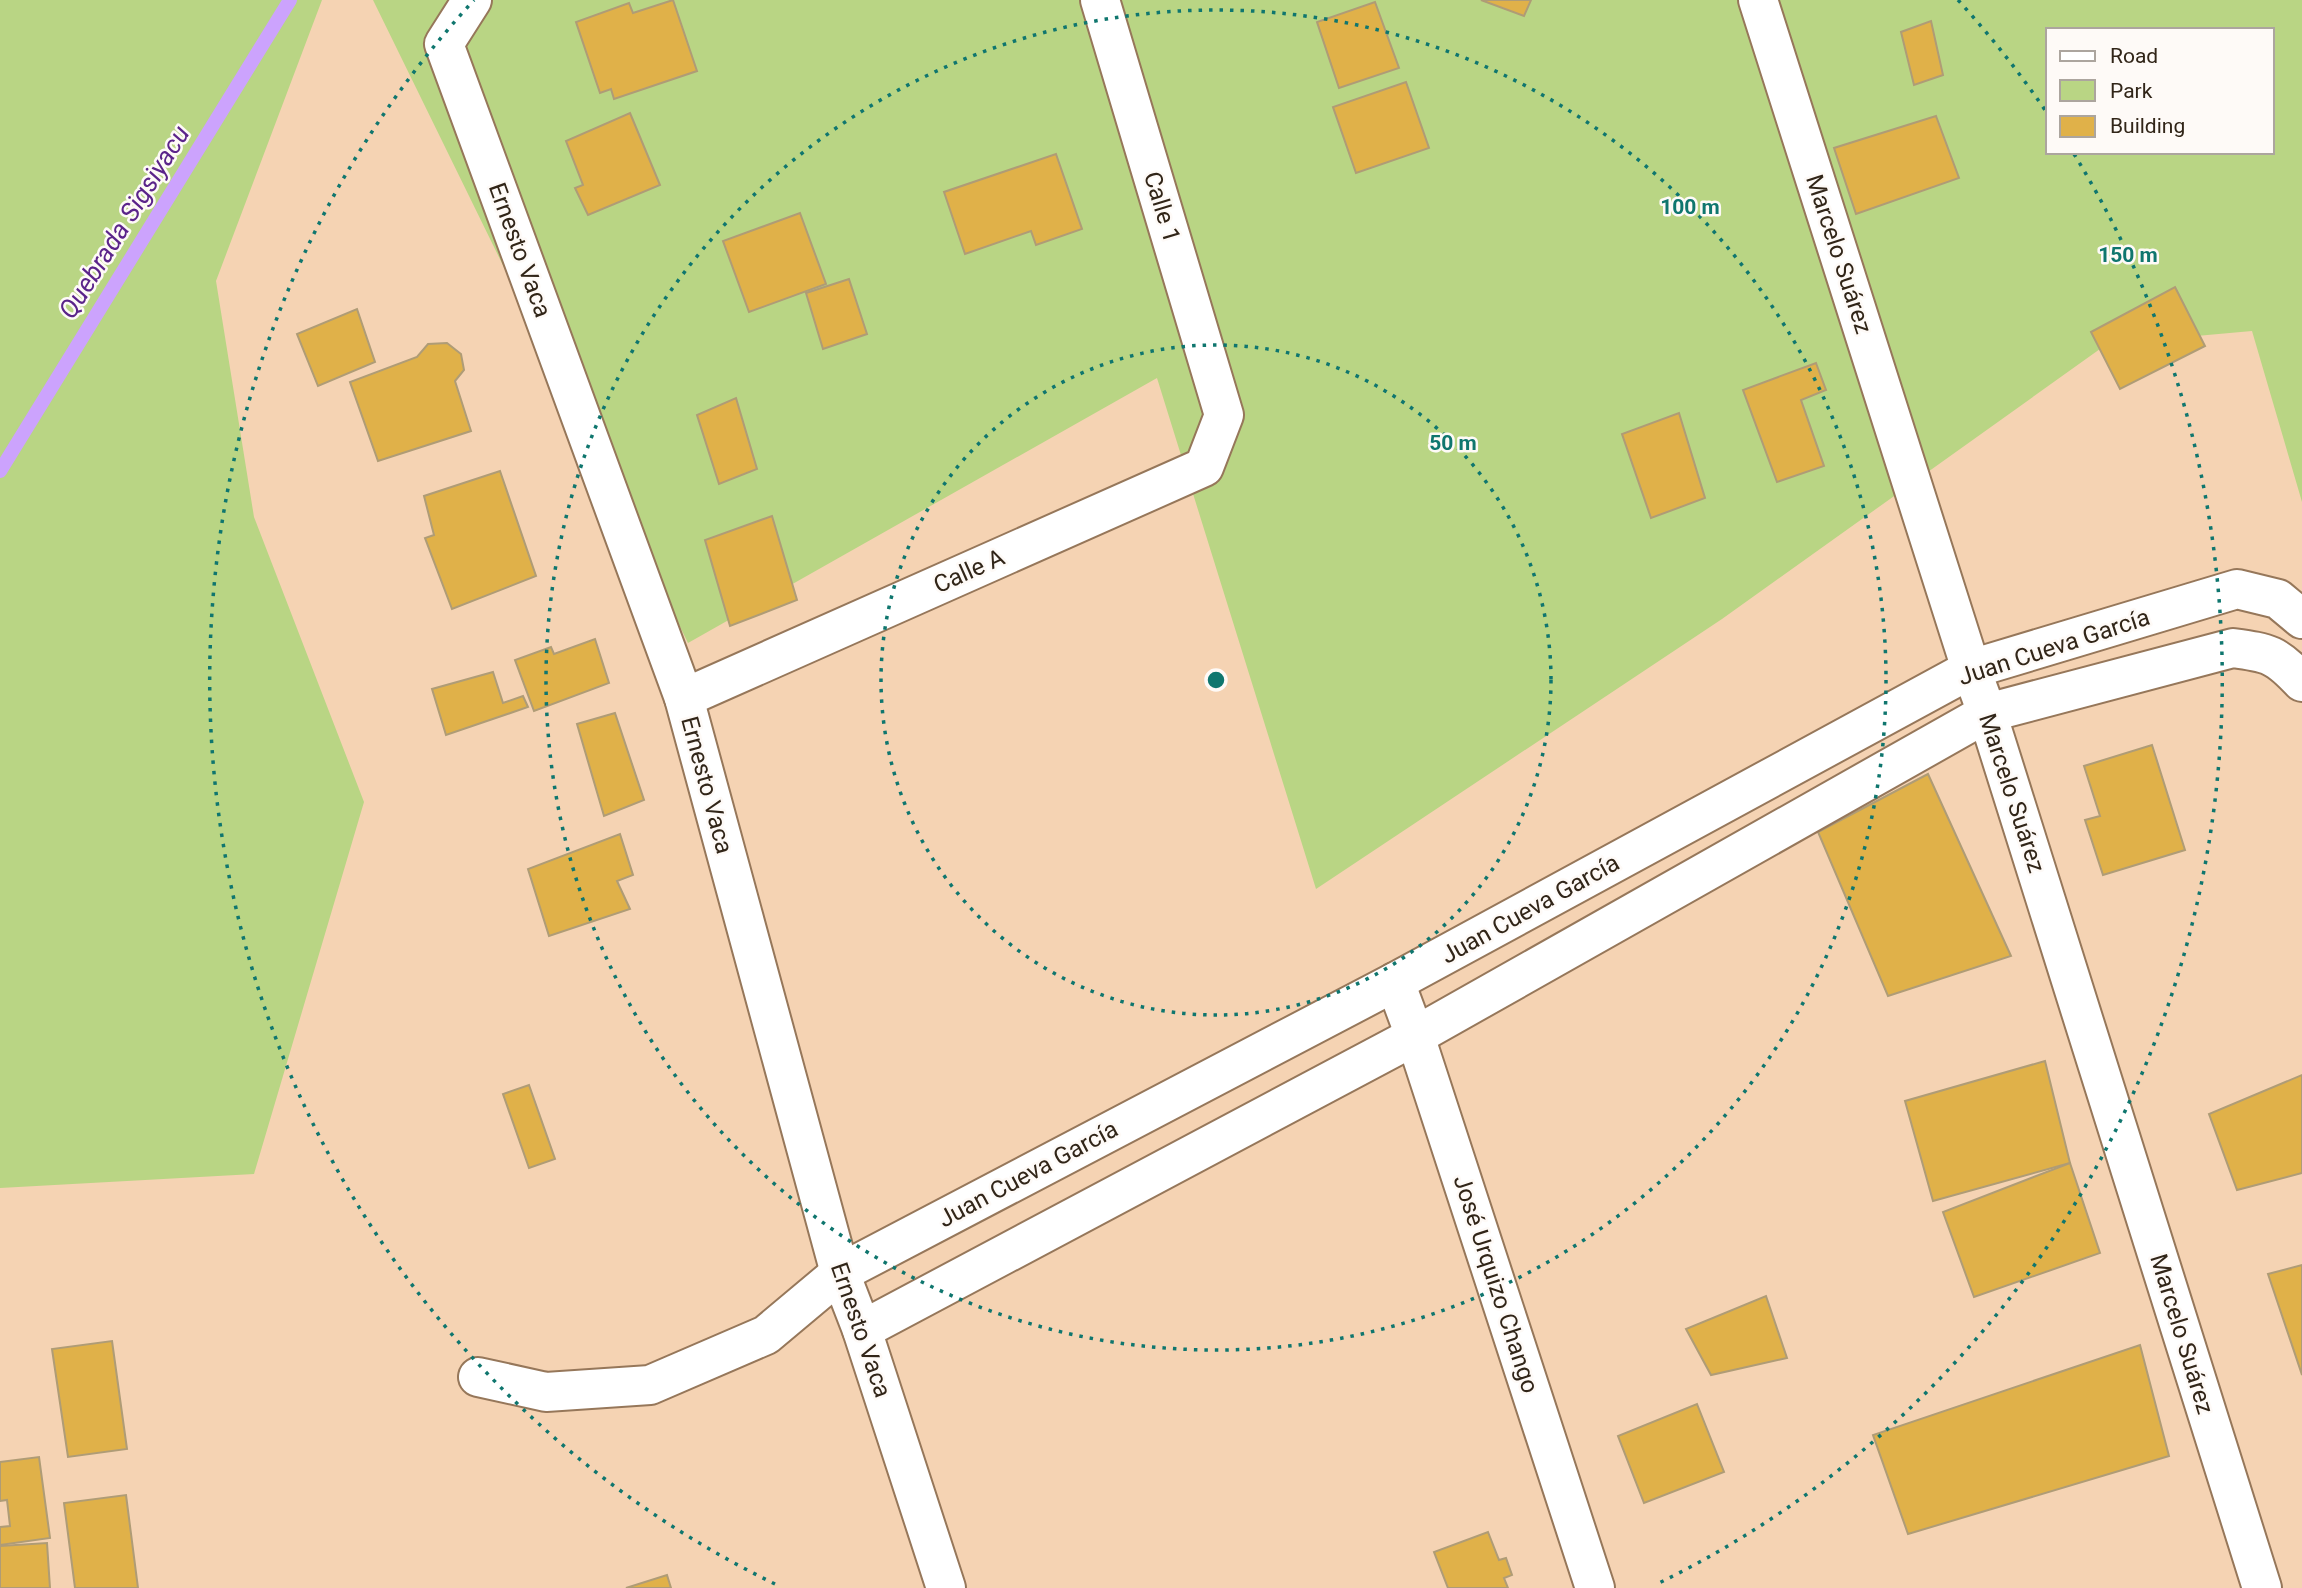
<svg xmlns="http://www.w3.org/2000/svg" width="2302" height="1588" font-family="Roboto,sans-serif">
  <rect width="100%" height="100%" fill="#f5d3b3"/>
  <!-- green -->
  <g fill="#b9d584" fill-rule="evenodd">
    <path d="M 0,0 L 322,0 L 216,281 L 254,517 L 364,802 L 254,1174 L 0,1188 Z"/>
    <path d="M 373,0 L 2302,0 L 2302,502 L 2252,331 L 2107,344 L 1722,619 L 1316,889 L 1157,378 L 688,643 ZM 2048,30 L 2272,30 L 2272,152 L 2048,152 Z"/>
  </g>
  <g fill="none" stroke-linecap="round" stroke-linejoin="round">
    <!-- stream -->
    <path stroke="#cca3fd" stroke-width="14" d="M 0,471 L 290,0"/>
  </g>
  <!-- building -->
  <g fill="#e0b149" stroke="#af9c76" stroke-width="2">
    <path d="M 673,0 L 697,71 L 614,99 L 611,89 L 600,93 L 576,22 L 629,3 L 633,13 Z"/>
    <path d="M 1481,0 L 1531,0 L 1524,16 Z"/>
    <path d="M 1375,2 L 1399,68 L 1339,88 L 1317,22 Z"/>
    <path d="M 1931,21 L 1943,75 L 1914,85 L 1901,32 Z"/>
    <path d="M 1406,82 L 1429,148 L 1356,173 L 1333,107 Z"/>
    <path d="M 630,113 L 660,185 L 588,215 L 575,188 L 583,185 L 566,141 Z"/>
    <path d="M 1936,116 L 1959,178 L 1856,214 L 1834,148 Z"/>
    <path d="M 1056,154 L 1082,229 L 1036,245 L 1031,231 L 965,254 L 944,192 Z"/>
    <path d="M 800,213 L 826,284 L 749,312 L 723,241 Z"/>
    <path d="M 849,279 L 867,334 L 823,349 L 806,293 Z"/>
    <path d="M 2175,287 L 2205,346 L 2120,389 L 2091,332 Z"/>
    <path d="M 357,309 L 375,362 L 318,386 L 297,334 Z"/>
    <path d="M 447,343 L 461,354 L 464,370 L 455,381 L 471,431 L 378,461 L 350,382 L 417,357 L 428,344 Z"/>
    <path d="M 1816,363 L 1826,390 L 1801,400 L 1824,466 L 1777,482 L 1743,390 Z"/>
    <path d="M 736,398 L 757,469 L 719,484 L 697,415 Z"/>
    <path d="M 1679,413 L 1705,498 L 1651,518 L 1622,434 Z"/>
    <path d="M 500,471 L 536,576 L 452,609 L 425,538 L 434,535 L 424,496 Z"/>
    <path d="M 772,516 L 797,600 L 730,626 L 705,540 Z"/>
    <path d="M 595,639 L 609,683 L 534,711 L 515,660 L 551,647 L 554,654 Z"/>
    <path d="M 493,672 L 503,703 L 523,696 L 528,707 L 446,735 L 432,689 Z"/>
    <path d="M 615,713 L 644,800 L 604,816 L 577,724 Z"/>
    <path d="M 2152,745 L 2185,850 L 2103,875 L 2085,820 L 2100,816 L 2084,766 Z"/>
    <path d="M 1928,774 L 2011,956 L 1888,996 L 1818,832 Z"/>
    <path d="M 620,834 L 633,875 L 617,881 L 630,909 L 549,936 L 528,869 Z"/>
    <path d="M 2045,1061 L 2070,1163 L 1933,1201 L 1905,1101 Z"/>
    <path d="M 2302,1075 L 2302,1173 L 2237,1190 L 2209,1114 Z"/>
    <path d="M 529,1085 L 555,1159 L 529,1168 L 503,1094 Z"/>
    <path d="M 2070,1163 L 2100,1253 L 1974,1297 L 1943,1212 Z"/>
    <path d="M 2302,1265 L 2302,1375 L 2268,1274 Z"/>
    <path d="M 1766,1296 L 1787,1358 L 1711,1375 L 1686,1329 Z"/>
    <path d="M 112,1341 L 127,1449 L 68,1457 L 52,1349 Z"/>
    <path d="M 2140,1345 L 2169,1456 L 1908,1534 L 1873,1435 Z"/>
    <path d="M 1697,1404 L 1724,1472 L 1644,1503 L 1618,1436 Z"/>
    <path d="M 39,1457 L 50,1538 L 0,1545 L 0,1527 L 10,1526 L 7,1500 L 0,1501 L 0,1462 Z"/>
    <path d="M 126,1495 L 138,1588 L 75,1588 L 64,1503 Z"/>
    <path d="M 1488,1532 L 1499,1560 L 1506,1558 L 1512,1575 L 1504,1578 L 1508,1588 L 1448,1588 L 1434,1552 Z"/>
    <path d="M 47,1543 L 50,1588 L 0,1588 L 0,1546 Z"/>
    <path d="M 667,1575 L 671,1588 L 626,1588 Z"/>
  </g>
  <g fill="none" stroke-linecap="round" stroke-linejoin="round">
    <!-- minor casing -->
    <g stroke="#96775a" stroke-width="42">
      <g id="minor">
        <path d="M 472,0 L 444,44 L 684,698 L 840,1273 L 862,1330 L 946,1588"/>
        <path d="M 1758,0 L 1971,669 L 1987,713 L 2262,1588"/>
        <path d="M 684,698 L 1204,467 L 1224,415 L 1100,0"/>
        <path d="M 1395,982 L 1415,1036 L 1595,1588"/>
        <path d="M 862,1330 L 1415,1036 L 1987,713 L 2233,648 C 2269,653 2276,654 2302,682"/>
        <path d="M 478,1377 L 546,1392 L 650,1385 L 766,1335 L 840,1273 L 1395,982 L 1971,669 L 2237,589 L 2278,599 L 2302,619"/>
      </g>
    </g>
    <!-- minor -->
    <use href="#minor" stroke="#fff" stroke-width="38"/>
  </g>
  <!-- distance rings -->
  <g fill="none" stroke="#0f766e" stroke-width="3.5" stroke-dasharray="3.5 7">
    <circle cx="1216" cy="680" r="335"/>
    <circle cx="1216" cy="680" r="670"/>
    <path d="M775 1584A1006 1006 0 0 1 474 0M1958 0A1006 1006 0 0 1 2045 110M2074 154A1006 1006 0 0 1 1657 1584"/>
  </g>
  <g text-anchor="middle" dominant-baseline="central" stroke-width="5" stroke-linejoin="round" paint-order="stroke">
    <!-- street labels -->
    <g font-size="24" fill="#312518" stroke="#fefaf7">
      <text transform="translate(1162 207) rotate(73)">Calle 1</text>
      <text transform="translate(520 250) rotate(70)">Ernesto Vaca</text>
      <text transform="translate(1839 254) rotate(72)">Marcelo Suárez</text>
      <text transform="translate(969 571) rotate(-24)">Calle A</text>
      <text transform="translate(2054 647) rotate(-18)">Juan Cueva García</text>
      <text transform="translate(707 785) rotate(75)">Ernesto Vaca</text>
      <text transform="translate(2012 793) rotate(72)">Marcelo Suárez</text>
      <text transform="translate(1530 909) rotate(-29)">Juan Cueva García</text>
      <text transform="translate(1028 1174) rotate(-28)">Juan Cueva García</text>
      <text transform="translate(1496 1284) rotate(72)">José Urquizo Chango</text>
      <text transform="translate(861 1330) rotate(71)">Ernesto Vaca</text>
      <text transform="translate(2182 1334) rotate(73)">Marcelo Suárez</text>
    </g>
    <!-- water labels -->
    <g font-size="26" font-style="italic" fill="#5b248a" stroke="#fefaf7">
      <text transform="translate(124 222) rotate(-58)">Quebrada Sigsiyacu</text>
    </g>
  </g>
  <circle cx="1216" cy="680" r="10" fill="#0f766e" stroke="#fefaf7" stroke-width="3.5"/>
  <g font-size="21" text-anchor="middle" font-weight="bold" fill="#0f766e" stroke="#fefaf7" stroke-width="5" stroke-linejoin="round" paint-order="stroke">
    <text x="1690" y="214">100 m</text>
    <text x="2128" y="262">150 m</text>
    <text x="1453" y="450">50 m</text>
  </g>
  <!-- legend -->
  <rect x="2046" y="28" width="228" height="126" fill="#fefaf7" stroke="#aca59e" stroke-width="2"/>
  <rect x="2060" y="51" width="35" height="10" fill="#ffffff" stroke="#aca59e" stroke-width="2"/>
  <text x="2110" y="63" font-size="21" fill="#312518">Road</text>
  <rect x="2060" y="80" width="35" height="21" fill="#b9d584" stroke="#aca59e" stroke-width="2"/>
  <text x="2110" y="98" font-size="21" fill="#312518">Park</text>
  <rect x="2060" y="116" width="35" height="21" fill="#e0b149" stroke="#aca59e" stroke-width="2"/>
  <text x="2110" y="133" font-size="21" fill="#312518">Building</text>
</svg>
